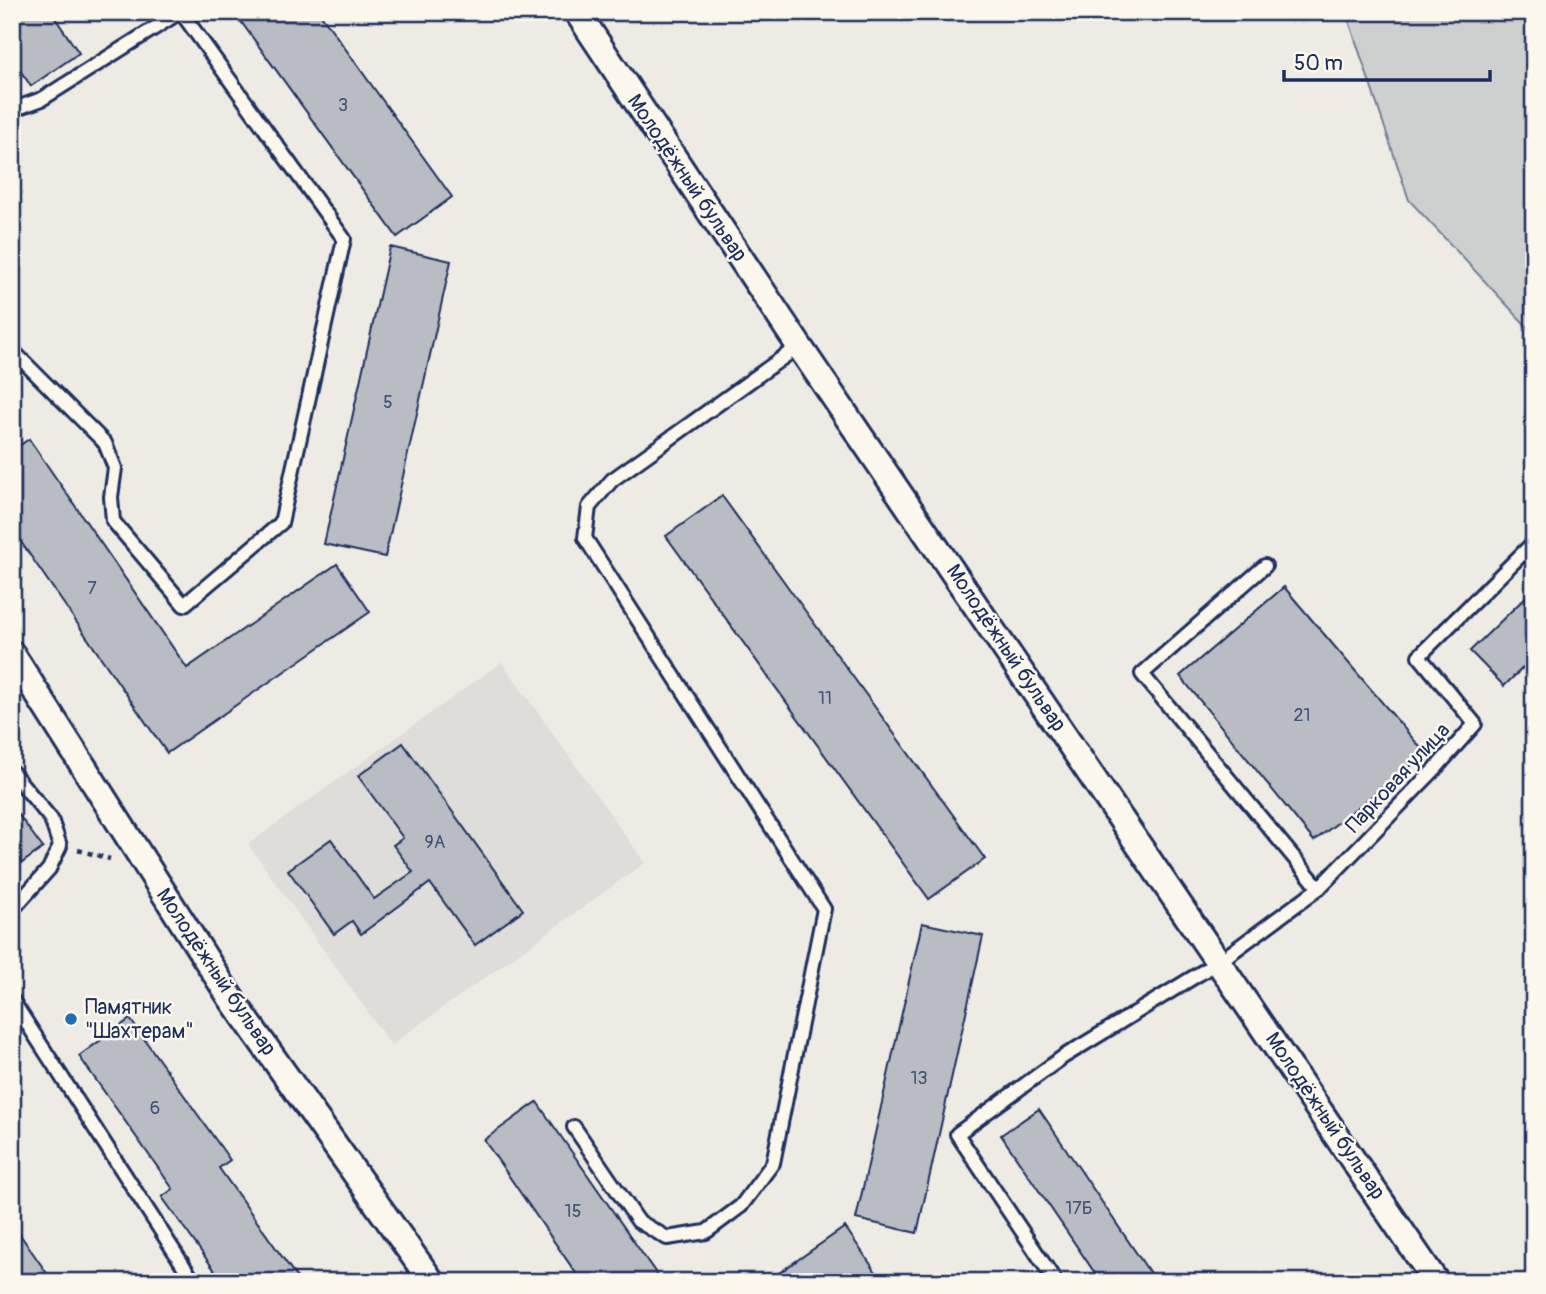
<svg xmlns="http://www.w3.org/2000/svg" width="1546" height="1294" font-family="Pangolin,sans-serif">
  <rect width="100%" height="100%" fill="#eeebe4"/>
  <filter id="ink" filterUnits="userSpaceOnUse"><feTurbulence type="fractalNoise" baseFrequency=".0143" numOctaves="2"/><feDisplacementMap in="SourceGraphic" scale="14" xChannelSelector="R" yChannelSelector="G"/><feConvolveMatrix kernelMatrix="1 2 1 2 8 2 1 2 1" color-interpolation-filters="sRGB"/></filter>
  <g filter="url(#ink)">
    <!-- built -->
    <path fill="#deddda" d="M 502,662 L 645,863 L 391,1045 L 248,844 Z"/>
    <!-- green -->
    <path fill="#cecfcf" stroke="#747f96" stroke-width="2" d="M 1346,12 L 1534,12 L 1534,334 L 1409,200 Z"/>
    <!-- building -->
    <g fill="#b9bcc3" stroke="#1b2f5e" stroke-width="2">
      <path d="M 12,12 L 51,12 L 79,53 L 31,86 L 12,59 Z"/>
      <path d="M 234,12 L 319,12 L 452,197 L 397,237 Z"/>
      <path d="M 390,247 L 451,261 L 385,557 L 324,544 Z"/>
      <path d="M 29,439 L 187,668 L 337,564 L 370,612 L 167,753 L 12,529 L 12,451 Z"/>
      <path d="M 722,496 L 985,859 L 929,899 L 666,536 Z"/>
      <path d="M 1284,587 L 1426,754 L 1314,841 L 1180,676 Z"/>
      <path d="M 1534,589 L 1534,657 L 1504,686 L 1470,651 Z"/>
      <path d="M 403,743 L 523,910 L 475,945 L 430,883 L 361,934 L 352,921 L 334,934 L 288,870 L 331,839 L 374,899 L 413,872 L 393,845 L 403,838 L 358,776 Z"/>
      <path d="M 12,806 L 43,848 L 12,870 Z"/>
      <path d="M 922,923 L 983,936 L 917,1233 L 856,1219 Z"/>
      <path d="M 130,1019 L 230,1160 L 219,1168 L 300,1282 L 223,1282 L 162,1197 L 173,1189 L 79,1056 Z"/>
      <path d="M 537,1102 L 662,1282 L 582,1282 L 484,1140 Z"/>
      <path d="M 1039,1109 L 1156,1282 L 1101,1282 L 1001,1135 Z"/>
      <path d="M 12,1223 L 53,1282 L 12,1282 Z"/>
      <path d="M 845,1227 L 878,1275 L 868,1282 L 766,1282 Z"/>
    </g>
    <g fill="none" stroke-linecap="round" stroke-linejoin="round">
      <!-- lane casing -->
      <g stroke="#1b2f5e" stroke-width="18">
        <g id="lane">
          <path d="M 12,110 L 42,99 L 180,12"/>
          <path d="M 12,350 L 105,443 L 115,468 L 111,497 L 113,521 L 184,605 L 281,523 L 344,239 L 181,12"/>
          <path d="M 1265,566 L 1142,674 L 1319,888"/>
          <path d="M 12,772 L 51,819 L 60,846 L 49,869 L 12,910"/>
          <path d="M 12,1000 L 194,1282"/>
          <path d="M 574,1127 L 638,1221 L 667,1238 L 706,1232 L 741,1206 L 773,1163 L 824,909 L 585,538 L 589,507 L 612,480 L 799,346"/>
          <path d="M 1056,1282 L 957,1134 L 1063,1057 L 1220,961 L 1319,888 L 1436,768 L 1475,724 L 1419,656 L 1534,542"/>
        </g>
      </g>
      <!-- street casing -->
      <g stroke="#1b2f5e" stroke-width="30">
        <g id="street">
          <path d="M 577,12 L 799,346 L 1436,1282"/>
          <path d="M 12,654 L 230,997 L 432,1282"/>
        </g>
      </g>
      <!-- path -->
      <path stroke="#1b2f5e" stroke-width="4.5" stroke-dasharray="5 5" stroke-linecap="butt" d="M 78,850 L 110,859"/>
      <!-- lane -->
      <use href="#lane" stroke="#fbf7ec" stroke-width="12"/>
      <!-- street -->
      <use href="#street" stroke="#fbf7ec" stroke-width="24"/>
    </g>
  </g>
  <!-- markers -->
  <circle fill="#1f6fb2" stroke="#fbf7ec" stroke-width="2.5" cx="71" cy="1019" r="7"/>
  <g text-anchor="middle" dominant-baseline="central" stroke-width="5" stroke-linejoin="round" paint-order="stroke">
    <!-- number labels -->
    <g font-size="18" fill="#425277">
      <text x="343" y="105">3</text>
      <text x="388" y="402">5</text>
      <text x="92" y="588">7</text>
      <text x="825" y="698">11</text>
      <text x="1302" y="715">21</text>
      <text x="435" y="842">9А</text>
      <text x="919" y="1078">13</text>
      <text x="155" y="1108">6</text>
      <text x="1079" y="1208">17Б</text>
      <text x="573" y="1211">15</text>
    </g>
    <!-- street labels -->
    <g font-size="21" fill="#1b2f5e" stroke="#fbf7ec">
      <text transform="translate(687 178) rotate(56)">Молодёжный бульвар</text>
      <text transform="translate(1006 648) rotate(56)">Молодёжный бульвар</text>
      <text transform="translate(1398 778) rotate(-47)">Парковая улица</text>
      <text transform="translate(216 972) rotate(56)">Молодёжный бульвар</text>
      <text transform="translate(1325 1116) rotate(56)">Молодёжный бульвар</text>
    </g>
    <!-- poi labels -->
    <g font-size="21" fill="#1b2f5e" stroke="#fbf7ec" text-anchor="start">
      <text x="85" y="1007">Памятник<tspan x="85" dy="24">"Шахтерам"</tspan></text>
    </g>
  </g>
  <!-- margin -->
  <rect width="1546" height="1294" fill="none" stroke="#fbf7ec" stroke-width="42"/>
  <rect x="21" y="21" width="1504" height="1252" fill="none" stroke="#1b2f5e" stroke-width="2.5" filter="url(#ink)"/>
  <!-- scale -->
  <path d="M1284 70v10h206v-10" fill="none" stroke="#1b2f5e" stroke-width="3.5"/>
  <text x="1294" y="70" font-size="21" fill="#1b2f5e" stroke="#fbf7ec" stroke-width="5" paint-order="stroke">50 m</text>
</svg>
